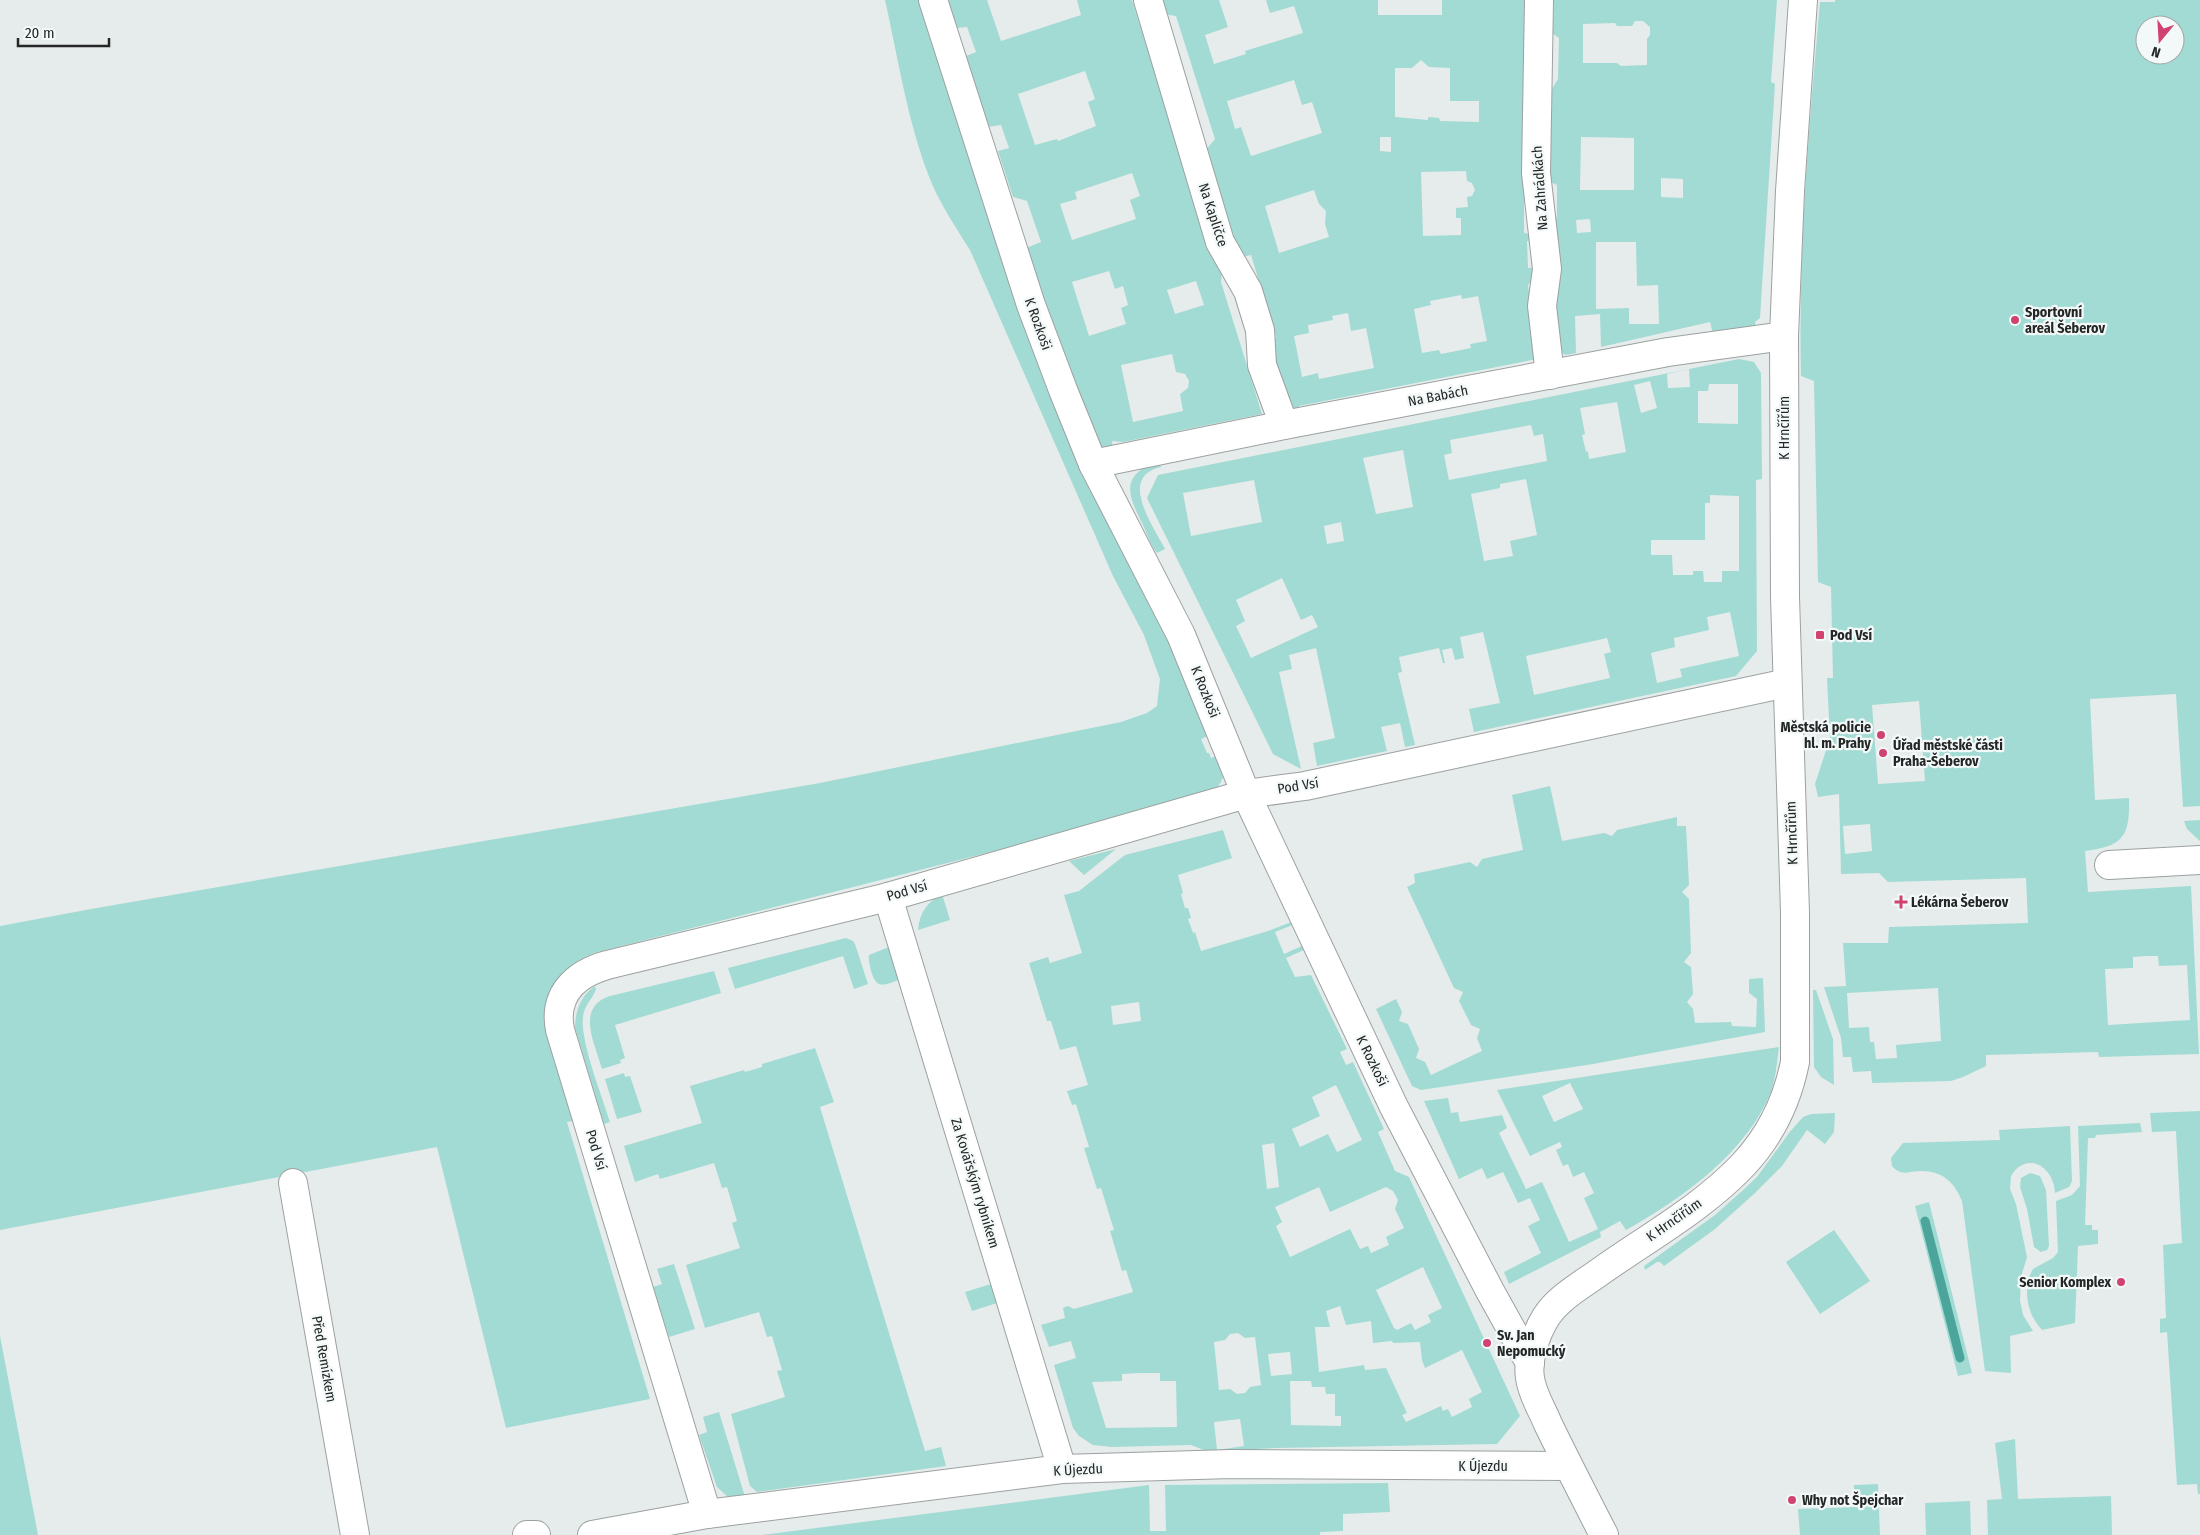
<svg xmlns="http://www.w3.org/2000/svg" width="2200" height="1535" font-family="'Fira Sans Condensed',sans-serif">
  <rect width="100%" height="100%" fill="#e6eceb"/>
  <!-- green -->
  <g fill="#a2dbd3" fill-rule="evenodd">
    <path d="M 885,0 L 921,0 L 1146,596 L 1205,715 L 1208,736 L 1201,739 L 1207,753 L 1209,753 L 1211,758 L 1217,756 L 1225,768 C 1222,787 1215,791 1199,799 L 594,953 C 562,965 543,990 546,1025 L 574,1121 L 567,1122 L 650,1399 L 506,1428 L 437,1147 L 0,1230 L 0,926 L 91,909 L 820,783 L 1121,722 L 1147,713 L 1157,706 L 1160,679 L 1144,635 L 1113,576 L 970,250 C 955,226 938,201 928,174 C 907,118 898,58 885,0 Z"/>
    <path d="M 949,0 L 987,0 L 1001,41 L 1081,15 L 1077,0 L 1132,0 L 1172,127 L 1222,270 L 1221,282 L 1262,414 L 1123,442 L 1112,441 L 1113,451 L 1102,451 L 1063,366 L 1026,248 L 1041,242 L 1027,201 L 1013,197 L 998,151 L 1009,148 L 1001,125 L 987,127 L 964,60 L 966,56 L 976,52 L 967,27 L 956,28 L 947,4 ZM 1085,71 L 1095,99 L 1088,102 L 1096,126 L 1058,141 L 1057,139 L 1035,145 L 1018,94 ZM 1132,173 L 1140,196 L 1130,200 L 1136,219 L 1072,240 L 1060,204 L 1077,199 L 1075,192 ZM 1109,271 L 1115,289 L 1123,286 L 1128,305 L 1121,308 L 1126,324 L 1089,336 L 1072,282 ZM 1196,281 L 1204,305 L 1175,314 L 1167,290 ZM 1172,354 L 1176,372 L 1185,374 L 1189,381 L 1188,388 L 1180,394 L 1183,411 L 1133,422 L 1121,365 Z"/>
    <path d="M 1158,0 L 1219,0 L 1228,27 L 1205,35 L 1214,64 L 1246,54 L 1245,51 L 1303,33 L 1294,6 L 1270,13 L 1266,0 L 1378,0 L 1378,15 L 1442,15 L 1442,0 L 1524,0 L 1524,233 L 1530,234 L 1536,240 L 1527,241 L 1528,268 L 1538,267 L 1534,278 L 1528,285 L 1537,359 L 1299,406 L 1300,413 L 1283,404 L 1272,340 L 1276,337 L 1251,255 L 1242,257 L 1234,253 L 1204,152 L 1215,139 L 1176,16 L 1163,14 ZM 1421,60 L 1429,67 L 1450,68 L 1450,101 L 1479,101 L 1479,122 L 1440,121 L 1439,118 L 1428,117 L 1428,120 L 1395,117 L 1395,68 L 1412,68 ZM 1294,80 L 1302,105 L 1312,102 L 1322,133 L 1251,156 L 1241,127 L 1235,129 L 1227,101 ZM 1380,137 L 1391,137 L 1391,152 L 1380,151 ZM 1466,171 L 1467,181 L 1472,183 L 1475,190 L 1472,196 L 1467,197 L 1468,207 L 1456,208 L 1456,218 L 1461,218 L 1461,235 L 1423,236 L 1421,172 ZM 1314,190 L 1319,204 L 1326,211 L 1325,224 L 1329,237 L 1279,253 L 1265,206 ZM 1461,295 L 1462,299 L 1478,296 L 1487,341 L 1470,344 L 1471,348 L 1441,354 L 1439,350 L 1422,353 L 1414,309 L 1431,305 L 1430,301 ZM 1348,313 L 1351,331 L 1366,328 L 1374,368 L 1319,379 L 1318,373 L 1302,377 L 1294,336 L 1309,333 L 1308,325 L 1333,320 L 1332,316 Z"/>
    <path d="M 1554,0 L 1777,0 L 1771,82 L 1775,84 L 1760,318 L 1755,322 L 1756,327 L 1713,334 L 1710,322 L 1601,347 L 1600,314 L 1575,316 L 1576,353 L 1565,355 L 1559,350 L 1554,292 L 1559,290 L 1555,218 L 1557,217 L 1557,185 L 1550,182 L 1546,95 L 1552,89 L 1558,79 L 1559,38 L 1553,34 ZM 1635,21 L 1643,21 L 1650,27 L 1650,35 L 1647,39 L 1647,65 L 1621,66 L 1617,63 L 1583,63 L 1583,24 L 1615,23 L 1617,26 L 1632,26 ZM 1581,137 L 1634,138 L 1634,190 L 1580,190 ZM 1661,178 L 1683,179 L 1683,198 L 1661,197 ZM 1590,219 L 1591,232 L 1577,233 L 1576,220 ZM 1596,242 L 1636,242 L 1637,286 L 1658,285 L 1659,324 L 1629,324 L 1629,308 L 1596,309 Z"/>
    <path d="M 1835,0 L 2200,0 L 2200,806 L 2183,807 L 2176,694 L 2090,699 L 2095,800 L 2129,798 C 2130,837 2123,846 2085,851 L 2088,892 L 2191,886 L 2199,1054 L 2099,1057 L 2098,1052 L 1986,1055 L 1986,1066 L 1963,1077 L 1951,1081 L 1872,1083 L 1871,1071 L 1853,1072 L 1851,1057 L 1843,1057 L 1841,1038 L 1824,987 L 1846,986 L 1843,943 L 1888,943 L 1889,927 L 2028,923 L 2026,878 L 1888,882 L 1879,873 L 1841,874 L 1839,794 L 1818,797 L 1815,784 L 1830,738 L 1827,678 L 1833,678 L 1831,587 L 1818,582 L 1814,381 L 1801,376 C 1798,251 1809,127 1820,2 L 1835,2 ZM 2145,25 L 2175,25 L 2175,55 L 2145,55 ZM 1919,701 L 1925,781 L 1878,784 L 1872,705 ZM 1870,824 L 1872,851 L 1845,854 L 1843,826 ZM 2146,956 L 2158,956 L 2159,966 L 2187,965 L 2190,1020 L 2108,1025 L 2105,969 L 2133,968 L 2133,957 ZM 1938,988 L 1941,1041 L 1896,1045 L 1897,1058 L 1876,1059 L 1874,1042 L 1870,1042 L 1869,1027 L 1849,1028 L 1847,993 Z"/>
    <path d="M 1739,359 L 1754,362 L 1761,373 L 1762,479 L 1756,480 L 1757,651 L 1736,676 L 1474,732 L 1469,709 L 1500,703 L 1483,632 L 1460,637 L 1464,658 L 1455,660 L 1452,648 L 1442,650 L 1445,663 L 1443,663 L 1439,648 L 1399,657 L 1402,672 L 1398,673 L 1415,745 L 1405,747 L 1400,723 L 1381,727 L 1387,751 L 1317,766 L 1313,743 L 1335,738 L 1316,648 L 1289,655 L 1292,669 L 1279,672 L 1301,769 L 1273,754 L 1147,498 L 1158,475 ZM 1689,369 L 1690,387 L 1668,388 L 1667,374 ZM 1650,381 L 1657,408 L 1641,413 L 1634,385 ZM 1709,384 L 1738,384 L 1738,424 L 1698,423 L 1698,391 L 1708,391 ZM 1617,402 L 1626,452 L 1589,459 L 1588,451 L 1586,452 L 1582,435 L 1585,434 L 1580,408 ZM 1531,425 L 1534,436 L 1543,434 L 1547,461 L 1449,480 L 1444,455 L 1452,453 L 1450,440 ZM 1403,450 L 1413,507 L 1376,514 L 1363,458 ZM 1526,479 L 1537,535 L 1510,541 L 1513,556 L 1484,561 L 1471,494 L 1500,488 L 1500,484 ZM 1254,480 L 1262,522 L 1191,536 L 1183,493 ZM 1710,495 L 1739,496 L 1739,571 L 1722,571 L 1722,582 L 1704,582 L 1703,571 L 1693,571 L 1693,575 L 1673,575 L 1672,555 L 1651,555 L 1651,540 L 1705,540 L 1705,503 L 1710,503 ZM 1341,522 L 1344,541 L 1327,544 L 1324,526 ZM 1282,578 L 1301,620 L 1312,615 L 1318,627 L 1251,658 L 1236,626 L 1245,621 L 1236,600 ZM 1730,612 L 1739,656 L 1680,669 L 1682,677 L 1657,683 L 1651,653 L 1675,647 L 1674,638 L 1709,630 L 1707,617 ZM 1607,638 L 1611,652 L 1604,654 L 1610,678 L 1534,695 L 1526,656 Z"/>
    <path d="M 1159,459 L 1161,467 C 1117,477 1154,527 1165,549 L 1157,553 C 1151,546 1147,534 1143,525 C 1126,491 1121,477 1159,459 Z"/>
    <path d="M 1550,786 L 1562,841 L 1604,833 L 1612,836 L 1617,830 L 1677,817 L 1677,826 L 1686,826 L 1689,885 L 1682,892 L 1689,899 L 1691,953 L 1684,962 L 1691,967 L 1693,994 L 1687,1002 L 1693,1009 L 1695,1023 L 1731,1022 L 1732,1026 L 1756,1027 L 1757,999 L 1749,993 L 1749,979 L 1763,978 L 1765,1032 L 1593,1064 L 1421,1090 L 1412,1086 L 1376,1009 L 1396,999 L 1402,1012 L 1399,1021 L 1408,1024 L 1419,1049 L 1416,1058 L 1425,1062 L 1431,1075 L 1482,1051 L 1477,1038 L 1480,1029 L 1471,1025 L 1459,1001 L 1463,992 L 1454,988 L 1407,887 L 1415,883 L 1414,874 L 1470,862 L 1477,867 L 1482,859 L 1523,850 L 1512,795 Z"/>
    <path d="M 2200,820 L 2200,841 L 2187,829 L 2184,821 Z"/>
    <path d="M 1223,830 L 1232,858 L 1178,875 L 1183,893 L 1181,894 L 1185,908 L 1188,908 L 1191,918 L 1188,919 L 1193,933 L 1195,932 L 1201,951 L 1268,931 L 1294,921 L 1295,924 L 1275,932 L 1284,954 L 1304,945 L 1306,949 L 1286,958 L 1295,977 L 1311,975 L 1347,1049 L 1340,1052 L 1346,1065 L 1353,1062 L 1384,1129 L 1378,1132 L 1395,1171 L 1409,1177 L 1520,1416 L 1497,1444 L 1277,1448 L 1256,1449 L 1256,1453 L 1214,1454 L 1191,1445 L 1112,1447 L 1093,1445 L 1079,1436 L 1073,1428 L 1054,1365 L 1076,1358 L 1071,1341 L 1049,1347 L 1041,1325 L 1065,1318 L 1063,1308 L 1068,1306 L 1074,1309 L 1133,1292 L 1126,1270 L 1122,1271 L 1110,1231 L 1114,1230 L 1101,1188 L 1097,1189 L 1084,1148 L 1089,1147 L 1076,1104 L 1072,1105 L 1067,1091 L 1088,1085 L 1076,1046 L 1060,1050 L 1051,1021 L 1047,1021 L 1029,963 L 1048,957 L 1050,963 L 1082,953 L 1064,895 L 1079,891 L 1125,855 ZM 1139,1002 L 1141,1021 L 1113,1025 L 1111,1006 ZM 1336,1085 L 1362,1140 L 1337,1152 L 1328,1134 L 1300,1147 L 1292,1129 L 1320,1116 L 1312,1097 ZM 1274,1143 L 1279,1187 L 1267,1189 L 1262,1145 ZM 1319,1187 L 1330,1212 L 1386,1187 L 1393,1191 L 1398,1200 L 1395,1209 L 1404,1228 L 1386,1237 L 1389,1245 L 1371,1253 L 1368,1246 L 1360,1249 L 1350,1229 L 1290,1257 L 1276,1226 L 1282,1222 L 1275,1207 ZM 1423,1267 L 1442,1308 L 1428,1315 L 1431,1322 L 1415,1330 L 1411,1323 L 1397,1330 L 1394,1328 L 1376,1290 ZM 1340,1306 L 1346,1325 L 1371,1321 L 1373,1343 L 1392,1341 L 1393,1343 L 1420,1342 L 1422,1360 L 1425,1368 L 1462,1350 L 1482,1392 L 1469,1399 L 1472,1407 L 1452,1417 L 1448,1409 L 1443,1411 L 1441,1406 L 1406,1422 L 1402,1415 L 1407,1413 L 1386,1368 L 1365,1370 L 1364,1365 L 1319,1372 L 1315,1327 L 1330,1327 L 1326,1311 ZM 1238,1333 L 1245,1338 L 1255,1337 L 1261,1385 L 1250,1387 L 1245,1393 L 1237,1394 L 1230,1389 L 1219,1390 L 1214,1342 L 1225,1340 L 1230,1334 ZM 1290,1352 L 1292,1374 L 1271,1376 L 1268,1354 ZM 1140,1373 L 1160,1373 L 1160,1381 L 1176,1381 L 1177,1427 L 1106,1428 L 1092,1382 L 1122,1381 L 1122,1374 ZM 1290,1381 L 1311,1381 L 1312,1387 L 1325,1387 L 1326,1394 L 1335,1394 L 1335,1416 L 1341,1416 L 1341,1426 L 1291,1425 ZM 1240,1419 L 1244,1446 L 1217,1450 L 1214,1422 Z"/>
    <path d="M 1116,849 L 1084,875 L 1069,861 Z"/>
    <path d="M 942,894 L 950,920 L 918,930 C 919,913 928,901 942,894 Z"/>
    <path d="M 846,938 L 853,941 L 855,944 L 868,984 L 854,989 L 843,956 L 735,989 L 728,968 Z"/>
    <path d="M 889,947 L 899,980 C 883,985 877,990 871,971 C 870,965 868,961 869,955 Z"/>
    <path d="M 714,971 L 721,993 L 615,1025 L 625,1058 L 620,1060 L 621,1063 L 602,1069 C 595,1044 575,1007 610,996 Z"/>
    <path d="M 595,986 L 596,989 C 593,999 584,1005 583,1017 C 580,1041 602,1096 610,1122 L 604,1124 L 575,1028 C 575,1011 581,995 595,986 Z"/>
    <path d="M 1813,990 L 1816,990 L 1833,1039 L 1834,1085 L 1821,1077 L 1814,1067 Z"/>
    <path d="M 1779,1047 C 1777,1061 1776,1076 1772,1089 C 1749,1151 1682,1199 1626,1230 L 1620,1221 L 1600,1232 L 1601,1237 L 1509,1284 L 1504,1272 L 1541,1253 L 1528,1226 L 1540,1220 L 1530,1198 L 1518,1203 L 1503,1172 L 1487,1179 L 1482,1168 L 1459,1179 L 1424,1101 L 1448,1098 L 1451,1113 L 1458,1112 L 1460,1122 L 1502,1115 L 1507,1128 L 1499,1133 L 1526,1189 L 1542,1182 L 1569,1242 L 1598,1229 L 1584,1198 L 1594,1193 L 1584,1172 L 1573,1177 L 1568,1164 L 1563,1166 L 1556,1150 L 1562,1147 L 1560,1142 L 1530,1156 L 1497,1090 ZM 1570,1083 L 1583,1109 L 1554,1122 L 1542,1096 Z"/>
    <path d="M 815,1048 L 834,1102 L 820,1107 L 925,1451 L 941,1447 L 946,1466 L 757,1492 L 750,1486 L 731,1414 L 785,1397 L 777,1371 L 782,1370 L 772,1336 L 767,1337 L 759,1312 L 705,1328 L 686,1265 L 740,1248 L 732,1223 L 737,1221 L 727,1187 L 722,1188 L 714,1163 L 660,1179 L 658,1174 L 635,1182 L 624,1146 L 702,1123 L 690,1086 L 744,1070 L 745,1072 L 762,1067 L 762,1064 Z"/>
    <path d="M 624,1073 L 625,1077 L 630,1076 L 642,1112 L 617,1119 L 605,1079 Z"/>
    <path d="M 2200,1111 L 2200,1494 L 2198,1494 L 2197,1484 L 2177,1485 L 2167,1332 L 2160,1333 L 2160,1319 L 2166,1318 L 2163,1245 L 2182,1243 L 2176,1131 L 2152,1132 L 2150,1113 Z"/>
    <path d="M 1835,1113 L 1834,1132 L 1825,1144 L 1807,1130 L 1782,1166 L 1755,1193 L 1715,1229 L 1664,1266 L 1660,1262 L 1657,1262 L 1645,1270 L 1644,1266 L 1715,1215 L 1742,1191 L 1757,1177 L 1789,1133 L 1803,1117 L 1811,1114 Z"/>
    <path d="M 2140,1123 L 2142,1132 L 2096,1135 L 2095,1138 L 2088,1138 L 2085,1225 L 2092,1225 L 2092,1230 L 2098,1230 L 2098,1244 L 2078,1246 L 2075,1323 L 2042,1330 C 2027,1315 2022,1287 2033,1269 L 2053,1258 L 2058,1252 L 2056,1201 L 2072,1195 L 2080,1186 L 2078,1126 Z"/>
    <path d="M 2070,1126 L 2072,1181 L 2069,1187 L 2055,1193 C 2054,1167 2027,1150 2011,1176 L 2010,1189 L 2016,1204 L 2027,1257 L 2021,1277 L 2020,1301 L 2023,1315 L 2033,1331 L 2010,1336 L 2011,1373 L 1985,1371 L 1962,1201 C 1954,1182 1943,1171 1921,1171 C 1908,1171 1902,1177 1892,1166 L 1891,1158 L 1903,1143 L 2000,1140 L 1999,1130 Z"/>
    <path d="M 2030,1173 L 2040,1176 L 2046,1190 L 2049,1246 L 2047,1250 L 2041,1252 L 2034,1247 L 2027,1209 L 2020,1187 L 2021,1178 Z"/>
    <path d="M 1929,1202 L 1972,1373 L 1958,1376 L 1915,1206 Z"/>
    <path d="M 1834,1230 L 1870,1281 L 1820,1314 L 1786,1262 Z"/>
    <path d="M 674,1264 L 695,1329 L 669,1337 L 653,1287 L 662,1284 L 657,1269 Z"/>
    <path d="M 991,1284 L 997,1303 L 972,1311 L 965,1292 Z"/>
    <path d="M 0,1336 L 38,1535 L 0,1535 Z"/>
    <path d="M 719,1412 L 746,1500 L 729,1498 L 717,1487 L 699,1435 L 707,1432 L 703,1417 Z"/>
    <path d="M 2015,1439 L 2018,1499 L 2111,1496 L 2112,1535 L 1988,1535 L 1987,1500 L 2002,1499 L 1995,1443 Z"/>
    <path d="M 1388,1483 L 1390,1512 L 1343,1514 L 1343,1531 L 1320,1532 L 1320,1535 L 762,1535 L 1149,1485 L 1150,1531 L 1166,1531 L 1165,1485 Z"/>
    <path d="M 1878,1484 L 1880,1535 L 1800,1535 L 1798,1509 L 1854,1507 L 1854,1485 Z"/>
    <path d="M 1970,1501 L 1971,1535 L 1926,1535 L 1925,1503 Z"/>
  </g>
  <g fill="none" stroke-linecap="round" stroke-linejoin="round">
    <!-- stream -->
    <path stroke="#4ba59a" stroke-width="9" d="M 1925,1221 L 1960,1358"/>
    <!-- minor casing -->
    <g stroke="#9ca1a0" stroke-width="30">
      <g id="minor">
        <path d="M 933,0 L 1031,305 L 1063,390 L 1093,464 L 1181,635 L 1246,794 L 1394,1107 L 1490,1291 L 1530,1363"/>
        <path d="M 1148,0 L 1220,242 L 1248,291 L 1260,330 L 1262,365 L 1284,425"/>
        <path d="M 1539,0 L 1536,173 L 1547,269 L 1542,306 L 1550,375"/>
        <path d="M 1093,464 L 1284,425 L 1668,352 L 1784,336"/>
        <path d="M 2109,865 L 2200,860"/>
        <path d="M 888,897 L 1062,1469"/>
        <path d="M 293,1183 L 355,1535"/>
        <path d="M 707,1514 L 560,1030 C 553,995 575,974 607,965 L 888,897 L 1246,794 L 1305,786 L 1787,683"/>
        <path d="M 527,1535 L 536,1535"/>
        <path d="M 592,1535 L 707,1514 L 1062,1469 L 1231,1464 L 1568,1466"/>
        <path d="M 1604,1535 C 1585,1498 1566,1461 1548,1424 C 1542,1409 1532,1394 1530,1378 C 1527,1359 1536,1333 1546,1317 C 1559,1297 1582,1285 1601,1271 C 1649,1237 1702,1208 1743,1165 C 1771,1135 1787,1102 1795,1062 L 1795,913 L 1785,597 L 1784,336 L 1790,191 L 1803,0"/>
      </g>
    </g>
    <!-- minor -->
    <use href="#minor" stroke="#fff" stroke-width="28"/>
  </g>
  <!-- markers -->
  <g fill="#d04370" stroke="#f3f9f8" stroke-width="2">
    <circle cx="2015" cy="320" r="5"/>
    <rect x="1815" y="630" width="10" height="10" rx="2.5"/>
    <circle cx="1881" cy="735" r="5"/>
    <circle cx="1883" cy="753" r="5"/>
    <path d="M1898.5 894.5h5v5h5v5h-5v5h-5v-5h-5v-5h5z"/>
    <circle cx="2121" cy="1282" r="5"/>
    <circle cx="1487" cy="1343" r="5"/>
    <circle cx="1792" cy="1500" r="5"/>
  </g>
  <g text-anchor="middle" dominant-baseline="central" stroke-width="4.5" stroke-linejoin="round" paint-order="stroke">
    <!-- street labels -->
    <g font-size="14" fill="#252727" stroke="#f3f9f8">
      <text transform="translate(1540 188) rotate(-94)">Na Zahrádkách</text>
      <text transform="translate(1213 215) rotate(72)">Na Kapličce</text>
      <text transform="translate(1038 324) rotate(70)">K Rozkoši</text>
      <text transform="translate(1438 396) rotate(-11)">Na Babách</text>
      <text transform="translate(1784 428) rotate(-90)">K Hrnčířům</text>
      <text transform="translate(1205 692) rotate(68)">K Rozkoši</text>
      <text transform="translate(1298 786) rotate(-9)">Pod Vsí</text>
      <text transform="translate(1792 833) rotate(-92)">K Hrnčířům</text>
      <text transform="translate(907 891) rotate(-16)">Pod Vsí</text>
      <text transform="translate(1372 1061) rotate(64)">K Rozkoši</text>
      <text transform="translate(596 1150) rotate(73)">Pod Vsí</text>
      <text transform="translate(975 1183) rotate(73)">Za Kovářským rybníkem</text>
      <text transform="translate(1674 1220) rotate(-35)">K Hrnčířům</text>
      <text transform="translate(324 1359) rotate(80)">Před Remízkem</text>
      <text x="1483" y="1466">K Újezdu</text>
      <text transform="translate(1078 1470) rotate(-3)">K Újezdu</text>
    </g>
    <!-- poi labels -->
    <g font-size="14" font-weight="bold" fill="#252727" stroke="#f3f9f8" text-anchor="start">
      <text x="2025" y="312">Sportovní<tspan x="2025" dy="16">areál Šeberov</tspan></text>
      <text x="1830" y="635">Pod Vsí</text>
      <text x="1871" y="727" text-anchor="end">Městská policie<tspan x="1871" dy="16">hl. m. Prahy</tspan></text>
      <text x="1893" y="745">Úřad městské části<tspan x="1893" dy="16">Praha-Šeberov</tspan></text>
      <text x="1911" y="902">Lékárna Šeberov</text>
      <text x="2111" y="1282" text-anchor="end">Senior Komplex</text>
      <text x="1497" y="1335">Sv. Jan<tspan x="1497" dy="16">Nepomucký</tspan></text>
      <text x="1802" y="1500">Why not Špejchar</text>
    </g>
  </g>
  <!-- north arrow -->
  <g transform="translate(2160 40) rotate(198)"><circle r="24" fill="#f3f9f8" stroke="#a1a5a4"/>
  <path d="M0-4L9 19L0 12L-9 19Z" fill="#d04370"/>
  <text y="-8" font-size="14" font-weight="bold" text-anchor="middle" fill="#252727">N</text>
  </g>
  <!-- scale -->
  <path d="M18 38v8h91v-8" fill="none" stroke="#252727" stroke-width="2.5"/>
  <text x="25" y="38" font-size="15" fill="#252727" stroke="#f3f9f8" stroke-width="4" paint-order="stroke">20 m</text>
</svg>
